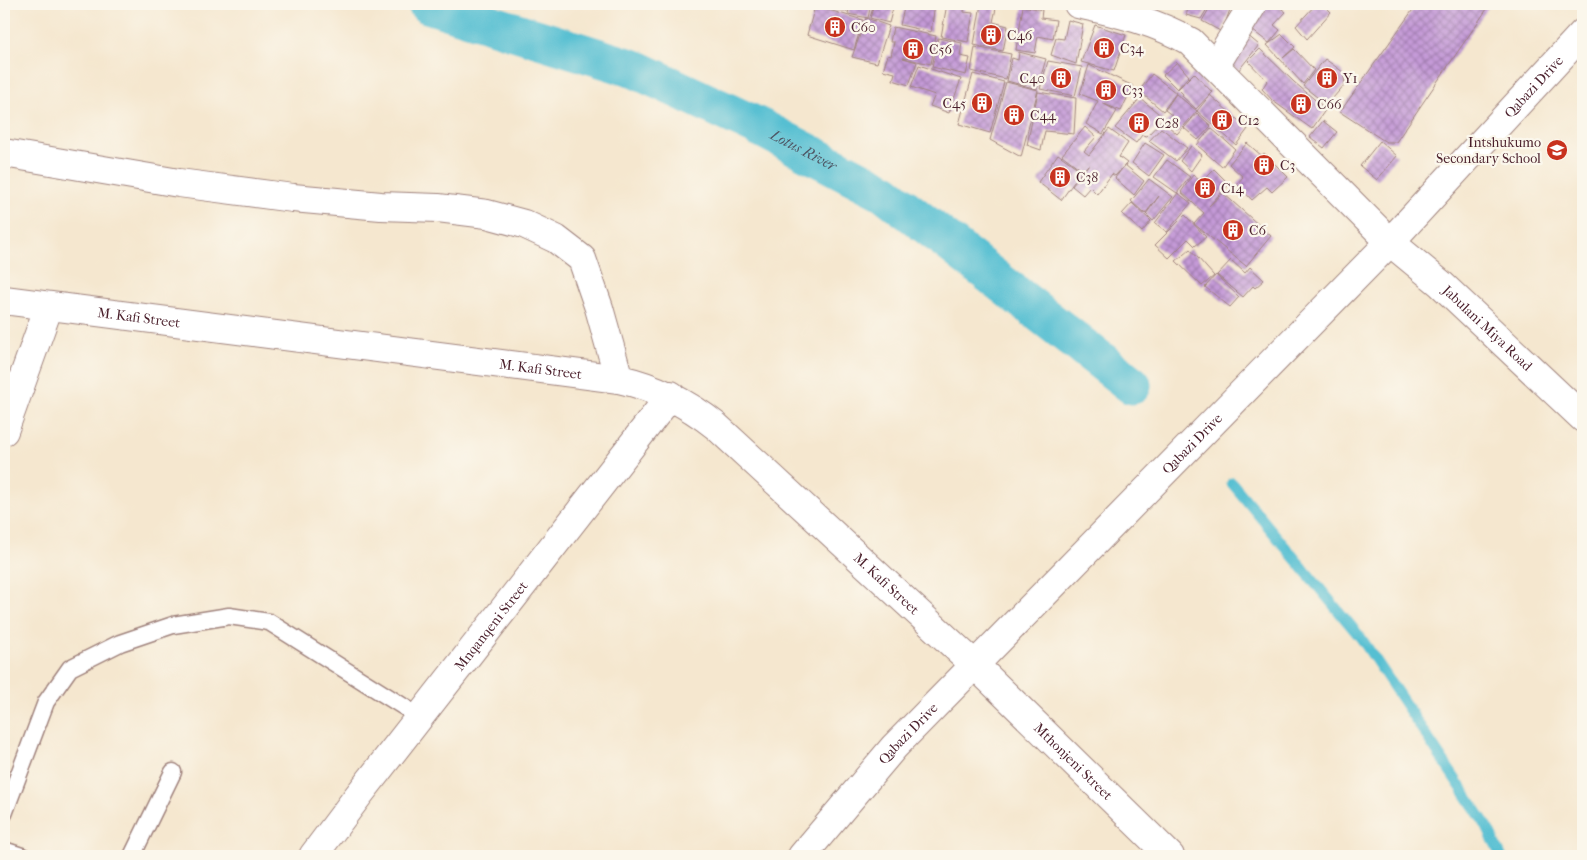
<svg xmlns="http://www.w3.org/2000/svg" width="1587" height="860" font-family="'IM FELL French Canon',serif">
  <defs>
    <pattern id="building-cross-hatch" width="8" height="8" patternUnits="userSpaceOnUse" patternTransform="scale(1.25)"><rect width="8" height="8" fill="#c49ad7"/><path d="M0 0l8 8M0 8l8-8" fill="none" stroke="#a17daf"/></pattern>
  </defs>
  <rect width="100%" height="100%" fill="#fbf7ec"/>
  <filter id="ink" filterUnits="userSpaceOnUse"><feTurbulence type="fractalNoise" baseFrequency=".02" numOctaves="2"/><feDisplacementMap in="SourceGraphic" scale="10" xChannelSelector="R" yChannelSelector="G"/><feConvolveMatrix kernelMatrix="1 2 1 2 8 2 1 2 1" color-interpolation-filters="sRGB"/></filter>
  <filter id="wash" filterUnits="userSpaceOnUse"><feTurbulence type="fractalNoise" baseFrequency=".0096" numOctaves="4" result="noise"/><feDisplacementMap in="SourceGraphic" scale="20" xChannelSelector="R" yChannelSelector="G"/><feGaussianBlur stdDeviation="1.12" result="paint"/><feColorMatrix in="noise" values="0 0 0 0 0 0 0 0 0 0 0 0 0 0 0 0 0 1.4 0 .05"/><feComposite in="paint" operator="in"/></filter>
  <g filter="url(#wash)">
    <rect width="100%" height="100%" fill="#f5e7cf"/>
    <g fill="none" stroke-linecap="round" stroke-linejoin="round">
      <!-- stream -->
      <path stroke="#56bfd2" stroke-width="11" d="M 1232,483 L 1361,638 L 1486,825 L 1501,856"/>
      <!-- canal -->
      <path stroke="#56bfd2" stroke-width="39" id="s1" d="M 427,4 L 635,69 L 761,128 L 884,192 L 1132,385"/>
    </g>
    <g id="blocks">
      <!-- building -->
      <g fill="url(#building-cross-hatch)">
        <path d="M 830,4 L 848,4 L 847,11 L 830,9 Z"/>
        <path d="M 850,4 L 871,4 L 868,18 L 848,14 Z"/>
        <path d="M 874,4 L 894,4 L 889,23 L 870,18 Z"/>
        <path d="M 905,4 L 935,4 L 931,32 L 900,25 Z"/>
        <path d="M 947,4 L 965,4 L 964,12 L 973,13 L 968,42 L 941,37 Z"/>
        <path d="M 981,4 L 997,4 L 993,22 L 1008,26 L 1003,51 L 974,45 Z"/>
        <path d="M 1190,4 L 1210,4 L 1201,19 L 1186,15 Z"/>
        <path d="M 1212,4 L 1232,4 L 1222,32 L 1202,21 Z"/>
        <path d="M 1265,4 L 1275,4 L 1286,12 L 1274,25 L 1280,30 L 1269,43 L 1248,27 Z"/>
        <path d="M 1316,4 L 1323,4 L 1331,12 L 1307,39 L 1296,26 Z"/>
        <path d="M 1417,4 L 1486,4 L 1489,6 L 1396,142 L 1386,142 L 1340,112 Z"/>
        <path d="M 815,6 L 863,20 L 854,50 L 807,35 Z"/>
        <path d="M 1023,6 L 1042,10 L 1041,18 L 1056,20 L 1053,39 L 1038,36 L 1035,53 L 1016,50 Z"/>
        <path d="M 866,18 L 889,26 L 877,63 L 852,57 Z"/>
        <path d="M 1068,20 L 1083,24 L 1076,64 L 1051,55 L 1056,38 L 1064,39 Z"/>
        <path d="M 1095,25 L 1126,35 L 1114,71 L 1081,62 Z"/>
        <path d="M 893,27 L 936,36 L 931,64 L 903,58 L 917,62 L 909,85 L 893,80 L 895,73 L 883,70 L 888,55 L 891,56 L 894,42 L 890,42 Z"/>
        <path d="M 1246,34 L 1259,45 L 1238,71 L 1225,60 Z"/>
        <path d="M 1282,34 L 1295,47 L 1283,58 L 1294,49 L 1314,70 L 1303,84 L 1267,45 Z"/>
        <path d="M 938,38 L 962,43 L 960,56 L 970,58 L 966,75 L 932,67 Z"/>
        <path d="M 975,47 L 1011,54 L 1006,79 L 971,71 Z"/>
        <path d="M 1260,49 L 1294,82 L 1326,109 L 1312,129 L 1273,101 L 1262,89 L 1267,81 L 1248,61 Z"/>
        <path d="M 1019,52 L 1046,59 L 1037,89 L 1007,81 L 1012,58 L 1018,60 Z"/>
        <path d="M 1325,59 L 1343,72 L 1345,84 L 1327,105 L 1303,86 Z"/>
        <path d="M 1048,61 L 1082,67 L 1075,96 L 1040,89 Z"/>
        <path d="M 1177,62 L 1189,76 L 1177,89 L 1163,75 Z"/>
        <path d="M 919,65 L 961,79 L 949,113 L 930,106 L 935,95 L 911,87 Z"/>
        <path d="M 1089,65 L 1133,86 L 1121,111 L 1102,103 L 1117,111 L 1103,134 L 1086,124 L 1098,101 L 1080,94 Z"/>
        <path d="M 1194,73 L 1212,92 L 1196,109 L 1182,96 L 1183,94 L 1178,89 Z"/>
        <path d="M 973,74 L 1004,82 L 990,133 L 959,124 Z"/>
        <path d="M 1152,74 L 1176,93 L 1163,111 L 1139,91 Z"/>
        <path d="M 1006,82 L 1038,90 L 1021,157 L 990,140 Z"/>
        <path d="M 1038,92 L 1076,98 L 1074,134 L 1045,131 L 1041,150 L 1027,145 Z"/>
        <path d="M 1176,94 L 1197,111 L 1177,134 L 1165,123 L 1173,116 L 1165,110 Z"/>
        <path d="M 1210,95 L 1248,129 L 1236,145 L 1197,111 Z"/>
        <path d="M 1140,98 L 1164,118 L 1147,136 L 1142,135 L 1136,143 L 1115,128 Z"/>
        <path d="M 1197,113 L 1211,126 L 1198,140 L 1184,128 Z"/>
        <path d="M 1323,121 L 1337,132 L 1324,148 L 1310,137 Z"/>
        <path d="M 1085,127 L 1096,137 L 1084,151 L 1089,155 L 1109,129 L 1128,143 L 1119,157 L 1127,163 L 1115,176 L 1112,174 L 1097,194 L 1090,187 L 1083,195 L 1072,186 L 1089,164 L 1083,171 L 1062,155 Z"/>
        <path d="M 1161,128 L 1187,148 L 1176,161 L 1149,141 Z"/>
        <path d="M 1211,128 L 1235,149 L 1222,167 L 1197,145 Z"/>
        <path d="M 1380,141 L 1397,156 L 1377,180 L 1360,166 Z"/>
        <path d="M 1145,143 L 1164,155 L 1149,176 L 1132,163 Z"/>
        <path d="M 1247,143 L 1262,156 L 1264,153 L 1288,177 L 1272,192 L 1267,187 L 1252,200 L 1237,184 L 1243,177 L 1229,164 Z"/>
        <path d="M 1191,146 L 1202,155 L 1191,171 L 1180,161 Z"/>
        <path d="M 1058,154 L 1082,171 L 1061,200 L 1038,182 Z"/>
        <path d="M 1167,160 L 1190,177 L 1177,193 L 1154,177 Z"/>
        <path d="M 1125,165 L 1144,181 L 1134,195 L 1115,178 Z"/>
        <path d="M 1214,169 L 1229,184 L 1209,206 L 1223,193 L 1271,236 L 1246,266 L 1194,224 L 1204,213 L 1181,192 L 1193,175 L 1201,182 Z"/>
        <path d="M 1149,179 L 1173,197 L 1153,221 L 1146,214 L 1159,196 L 1145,214 L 1131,201 Z"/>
        <path d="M 1178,193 L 1191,203 L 1167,232 L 1155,223 Z"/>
        <path d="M 1132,203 L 1151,221 L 1142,232 L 1122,214 Z"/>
        <path d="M 1185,215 L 1206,237 L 1195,246 L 1188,239 L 1169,258 L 1155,245 Z"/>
        <path d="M 1190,249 L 1214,276 L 1202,286 L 1176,261 Z"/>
        <path d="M 1231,260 L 1245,273 L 1250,267 L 1264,280 L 1255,288 L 1253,286 L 1243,297 L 1217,275 Z"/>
        <path d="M 1216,275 L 1239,297 L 1230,307 L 1205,287 Z"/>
      </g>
    </g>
  </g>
  <g filter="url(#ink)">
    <use href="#blocks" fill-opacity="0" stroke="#a0837d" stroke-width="1"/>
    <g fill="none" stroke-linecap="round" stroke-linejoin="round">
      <!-- service casing -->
      <g stroke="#a0837d" stroke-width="19">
        <g id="service">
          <path d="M 4,814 L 46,702 L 70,668 L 120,643 L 173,625 L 229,616 L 269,622 L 420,717"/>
          <path d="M 4,850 L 22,856"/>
          <path d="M 132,856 L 173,772"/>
        </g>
      </g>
      <!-- minor casing -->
      <g stroke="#a0837d" stroke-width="30">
        <g id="minor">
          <path id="s2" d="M 1078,4 C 1116,12 1157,22 1191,42 L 1390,242 L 1441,284 L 1583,418"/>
          <path d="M 1215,66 L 1253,4"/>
          <path d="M 4,153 L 179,183 L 293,198 L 381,206 L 438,208 L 487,214 L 524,224 L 556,239 L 582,259 L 599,308 L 619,379"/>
          <path id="s3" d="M 4,300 L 619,379 C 656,387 686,402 716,426 L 976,666 L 1170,856"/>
          <path d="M 4,431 L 49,306"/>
          <path id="s4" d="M 313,856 L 358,796 L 671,395"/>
        </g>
      </g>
      <!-- tertiary casing -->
      <g stroke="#a0837d" stroke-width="30">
        <g id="tertiary">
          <path id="s5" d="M 802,856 L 894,747 L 1390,242 L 1583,33"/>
        </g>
      </g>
      <!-- service -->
      <use href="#service" stroke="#fff" stroke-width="16"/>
      <!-- minor -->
      <use href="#minor" stroke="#fff" stroke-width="28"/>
      <!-- tertiary -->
      <use href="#tertiary" stroke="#fff" stroke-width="28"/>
    </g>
  </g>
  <!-- icons -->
  <defs>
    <g id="building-disc" transform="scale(1.125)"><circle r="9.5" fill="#c8321e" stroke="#fbf7ec"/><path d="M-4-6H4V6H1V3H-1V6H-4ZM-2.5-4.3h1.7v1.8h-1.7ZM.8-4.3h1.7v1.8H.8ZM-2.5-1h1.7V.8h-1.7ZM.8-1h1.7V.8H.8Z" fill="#fff"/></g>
    <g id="school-disc" transform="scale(1.125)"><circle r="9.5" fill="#c8321e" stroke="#fbf7ec"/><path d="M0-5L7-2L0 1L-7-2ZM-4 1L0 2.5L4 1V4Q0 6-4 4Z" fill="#fff"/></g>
  </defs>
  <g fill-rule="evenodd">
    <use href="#building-disc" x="835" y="27"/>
    <use href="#building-disc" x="991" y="35"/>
    <use href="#building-disc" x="1104" y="48"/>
    <use href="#building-disc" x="913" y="49"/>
    <use href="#building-disc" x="1061" y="78"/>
    <use href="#building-disc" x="1327" y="78"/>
    <use href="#building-disc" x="1106" y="90"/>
    <use href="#building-disc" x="982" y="103"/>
    <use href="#building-disc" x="1301" y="104"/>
    <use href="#building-disc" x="1014" y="115"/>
    <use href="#building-disc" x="1222" y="120"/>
    <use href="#building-disc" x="1139" y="123"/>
    <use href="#school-disc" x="1557" y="150"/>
    <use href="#building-disc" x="1264" y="165"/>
    <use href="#building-disc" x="1060" y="177"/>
    <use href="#building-disc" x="1205" y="188"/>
    <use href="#building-disc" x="1233" y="230"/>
  </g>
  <g text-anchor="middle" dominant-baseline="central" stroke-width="4.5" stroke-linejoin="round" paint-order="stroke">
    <!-- poi labels -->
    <g font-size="14" fill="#4a1f2b" stroke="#fbf7ec" text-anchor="start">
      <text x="851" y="27">C60</text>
      <text x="1007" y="35">C46</text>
      <text x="1120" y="48">C34</text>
      <text x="929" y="49">C56</text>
      <text x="1045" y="78" text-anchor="end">C40</text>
      <text x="1343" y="78">Y1</text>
      <text x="1122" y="90">C33</text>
      <text x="966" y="103" text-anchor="end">C45</text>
      <text x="1317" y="104">C66</text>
      <text x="1030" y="115">C44</text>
      <text x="1238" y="120">C12</text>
      <text x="1155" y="123">C28</text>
      <text x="1541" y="142" text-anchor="end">Intshukumo<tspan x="1541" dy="16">Secondary School</tspan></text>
      <text x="1280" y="165">C3</text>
      <text x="1076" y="177">C38</text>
      <text x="1221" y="188">C14</text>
      <text x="1249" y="230">C6</text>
    </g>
    <!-- street labels -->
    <g font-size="14" fill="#4a1f2b" stroke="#fbf7ec">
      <text stroke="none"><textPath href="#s5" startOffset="1062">Qabazi Drive</textPath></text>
      <text stroke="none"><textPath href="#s3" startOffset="136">M. Kafi Street</textPath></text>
      <text stroke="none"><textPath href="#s2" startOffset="532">Jabulani Miya Road</textPath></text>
      <text stroke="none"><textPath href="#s3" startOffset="541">M. Kafi Street</textPath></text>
      <text stroke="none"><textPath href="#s5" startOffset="568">Qabazi Drive</textPath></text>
      <text stroke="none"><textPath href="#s3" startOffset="961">M. Kafi Street</textPath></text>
      <text stroke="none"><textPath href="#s4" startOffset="291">Mnqanqeni Street</textPath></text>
      <text stroke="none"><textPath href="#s5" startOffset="162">Qabazi Drive</textPath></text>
      <text stroke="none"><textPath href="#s3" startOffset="1219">Mthonjeni Street</textPath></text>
    </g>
    <!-- water labels -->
    <g font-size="15" font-style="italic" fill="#4e5765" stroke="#fbf7ec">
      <text stroke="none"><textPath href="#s1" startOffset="405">Lotus River</textPath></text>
    </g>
  </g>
  <!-- margin -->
  <rect width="1587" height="860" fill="none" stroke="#fbf7ec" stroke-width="20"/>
</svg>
